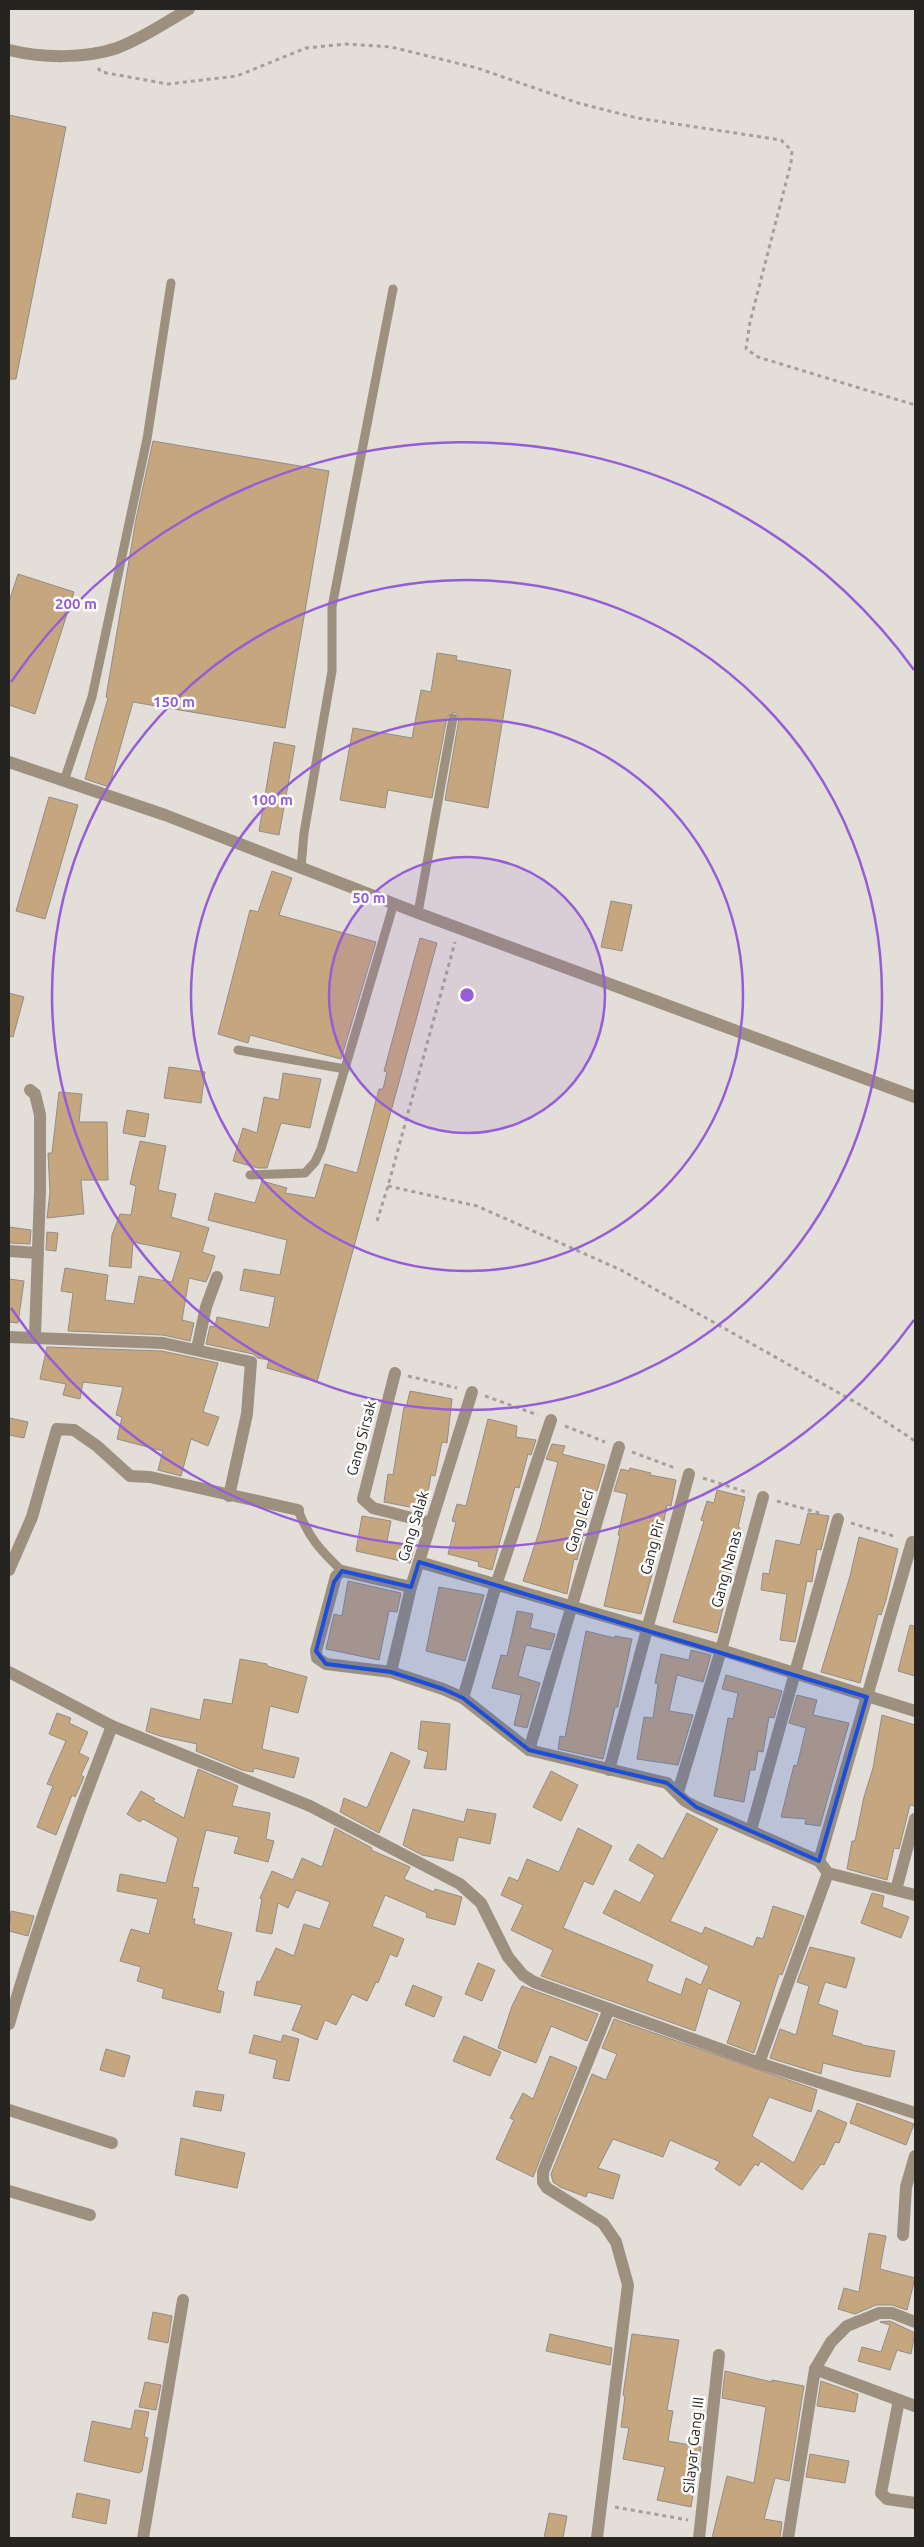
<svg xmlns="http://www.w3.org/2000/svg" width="924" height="2547" font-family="Ubuntu,sans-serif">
  <rect width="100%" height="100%" fill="#e3ded7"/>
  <!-- building -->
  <g fill="#c5a67f" stroke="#928d87">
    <path d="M 9,115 L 66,127 L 16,379 L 9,379 Z"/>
    <path d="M 153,441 L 329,471 L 285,728 L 133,702 L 109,787 L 85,779 L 108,698 L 106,697 L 136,519 Z"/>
    <path d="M 18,574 L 74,592 L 35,714 L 9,705 L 9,602 Z"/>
    <path d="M 437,653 L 457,656 L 456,660 L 511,670 L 488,808 L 445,800 L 459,719 L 457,714 L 454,712 L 447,717 L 432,798 L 388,790 L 385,808 L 340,800 L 353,728 L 412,738 L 421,690 L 431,692 Z"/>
    <path d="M 274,742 L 295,746 L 279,835 L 259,831 Z"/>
    <path d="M 49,797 L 78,805 L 45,919 L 16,911 Z"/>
    <path d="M 272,871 L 292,878 L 279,915 L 376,942 L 341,1059 L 250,1035 L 248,1043 L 218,1034 L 250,910 L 258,912 Z"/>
    <path d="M 611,901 L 632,905 L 622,951 L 601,947 Z"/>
    <path d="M 420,938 L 437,943 L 317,1382 L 267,1368 L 269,1360 L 258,1358 L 253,1354 L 206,1344 L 210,1326 L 215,1327 L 217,1317 L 269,1328 L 275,1297 L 240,1290 L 244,1269 L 280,1275 L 287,1240 L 208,1220 L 215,1193 L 255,1203 L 262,1181 L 287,1188 L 285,1193 L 315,1198 L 325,1164 L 357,1173 L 379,1089 L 383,1089 L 387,1072 L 384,1071 Z"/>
    <path d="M 9,993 L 24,997 L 13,1037 L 9,1036 Z"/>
    <path d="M 169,1067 L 205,1072 L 201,1103 L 164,1098 Z"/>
    <path d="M 283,1073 L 321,1079 L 310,1128 L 281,1123 L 267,1168 L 258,1168 L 233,1161 L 243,1128 L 257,1133 L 264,1097 L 279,1100 Z"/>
    <path d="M 59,1092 L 82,1094 L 79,1122 L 107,1122 L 108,1180 L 81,1180 L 84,1214 L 47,1218 L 50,1192 L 48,1153 L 52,1153 Z"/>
    <path d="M 127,1110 L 149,1114 L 145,1137 L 123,1133 Z"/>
    <path d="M 140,1141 L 166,1146 L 158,1190 L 176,1194 L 171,1217 L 209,1228 L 202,1252 L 215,1256 L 210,1273 L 206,1282 L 189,1278 L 182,1320 L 194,1323 L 190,1341 L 163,1335 L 68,1331 L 73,1293 L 61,1291 L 65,1268 L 108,1275 L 105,1300 L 134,1304 L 139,1276 L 172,1282 L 181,1252 L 133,1242 L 131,1268 L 109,1266 L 112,1235 L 120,1214 L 131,1215 L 136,1186 L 130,1184 Z"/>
    <path d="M 9,1227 L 31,1230 L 30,1244 L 9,1243 Z"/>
    <path d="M 47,1232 L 58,1233 L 56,1251 L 46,1250 Z"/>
    <path d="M 9,1279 L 24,1281 L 18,1323 L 9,1322 Z"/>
    <path d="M 47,1347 L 162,1351 L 218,1363 L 203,1412 L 219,1417 L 208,1446 L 191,1439 L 181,1476 L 158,1470 L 163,1451 L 117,1439 L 122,1417 L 116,1415 L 123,1387 L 83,1382 L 80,1399 L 63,1395 L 66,1384 L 40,1379 Z"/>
    <path d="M 410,1391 L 452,1399 L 447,1443 L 442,1442 L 435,1476 L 431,1475 L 425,1510 L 384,1502 L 388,1474 L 393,1475 L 404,1407 L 406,1408 Z"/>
    <path d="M 9,1418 L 28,1422 L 24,1438 L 9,1435 Z"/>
    <path d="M 488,1419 L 517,1426 L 516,1437 L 536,1440 L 531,1455 L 528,1454 L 519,1488 L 515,1487 L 492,1570 L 478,1566 L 479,1562 L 448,1554 L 456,1522 L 452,1521 L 457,1504 L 466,1506 Z"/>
    <path d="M 552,1444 L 565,1446 L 562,1454 L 605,1465 L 597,1491 L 593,1490 L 580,1548 L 577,1560 L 574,1559 L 567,1594 L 523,1581 L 540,1529 L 558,1462 L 546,1459 Z"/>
    <path d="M 630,1468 L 651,1473 L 650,1475 L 676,1480 L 671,1506 L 667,1505 L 655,1564 L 641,1614 L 604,1606 L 620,1535 L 618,1535 L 627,1494 L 614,1491 L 621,1469 L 629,1471 Z"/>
    <path d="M 717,1490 L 745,1497 L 738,1527 L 740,1528 L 737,1550 L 717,1633 L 673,1622 L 704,1521 L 701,1520 L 707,1501 L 714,1503 Z"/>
    <path d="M 808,1513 L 829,1516 L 821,1550 L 817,1549 L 812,1582 L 807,1581 L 795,1642 L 780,1640 L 787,1594 L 761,1590 L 763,1573 L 769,1574 L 776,1540 L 800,1545 Z"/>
    <path d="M 362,1516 L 391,1521 L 387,1541 L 415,1546 L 410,1563 L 356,1551 Z"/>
    <path d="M 859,1537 L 898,1549 L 886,1600 L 881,1615 L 878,1614 L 860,1683 L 821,1672 L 850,1576 Z"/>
    <path d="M 348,1581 L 401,1593 L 397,1612 L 389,1611 L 379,1660 L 326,1649 L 334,1614 L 342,1616 Z"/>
    <path d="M 439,1587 L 484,1595 L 465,1661 L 426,1651 Z"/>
    <path d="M 517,1611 L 533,1614 L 530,1628 L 555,1634 L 550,1650 L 526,1645 L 518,1676 L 540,1683 L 527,1728 L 514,1725 L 521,1695 L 492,1688 L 501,1655 L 507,1656 Z"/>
    <path d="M 910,1625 L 915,1626 L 915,1676 L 898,1671 Z"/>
    <path d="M 586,1631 L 614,1638 L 615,1636 L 632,1639 L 619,1700 L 618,1707 L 615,1707 L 603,1759 L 558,1749 L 560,1736 L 565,1737 Z"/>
    <path d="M 691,1650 L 711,1655 L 703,1682 L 677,1675 L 669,1711 L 693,1715 L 678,1765 L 637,1759 L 644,1717 L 653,1718 L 658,1684 L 655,1683 L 661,1654 L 689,1660 Z"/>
    <path d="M 240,1659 L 267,1664 L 267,1666 L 307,1677 L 298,1713 L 270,1706 L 262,1749 L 299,1758 L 294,1778 L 254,1768 L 253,1772 L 242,1770 L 196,1751 L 197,1744 L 160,1736 L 146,1731 L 151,1708 L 200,1720 L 204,1699 L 232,1704 Z"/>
    <path d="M 726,1675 L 782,1691 L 774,1718 L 769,1717 L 763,1752 L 758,1751 L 755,1770 L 750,1770 L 744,1802 L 714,1796 L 728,1718 L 733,1719 L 738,1693 L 722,1689 Z"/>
    <path d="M 797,1695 L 817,1700 L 813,1715 L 849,1723 L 820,1826 L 805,1824 L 806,1819 L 781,1817 L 794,1765 L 797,1766 L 806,1728 L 789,1723 Z"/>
    <path d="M 57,1713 L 71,1718 L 69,1723 L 88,1732 L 79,1753 L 89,1758 L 81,1775 L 84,1777 L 81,1784 L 75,1797 L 72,1795 L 56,1835 L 37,1827 L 53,1786 L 47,1784 L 66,1741 L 49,1734 Z"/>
    <path d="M 882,1715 L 915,1725 L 915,1806 L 910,1805 L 899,1849 L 894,1848 L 887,1880 L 847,1869 L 852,1841 L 855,1841 L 864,1797 L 873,1768 Z"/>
    <path d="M 421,1721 L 450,1724 L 446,1770 L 424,1768 L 428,1752 L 418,1749 Z"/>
    <path d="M 391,1752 L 410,1761 L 379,1833 L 340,1812 L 344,1798 L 367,1808 Z"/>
    <path d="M 198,1769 L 238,1786 L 232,1806 L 270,1813 L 266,1839 L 274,1841 L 268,1862 L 234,1853 L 239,1837 L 206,1830 L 192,1887 L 199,1888 L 192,1919 L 195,1919 L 194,1924 L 232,1933 L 217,1990 L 224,1992 L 220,2013 L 162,1998 L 164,1989 L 137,1981 L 141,1967 L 120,1961 L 131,1929 L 149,1934 L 158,1899 L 117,1891 L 120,1874 L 166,1883 L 178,1838 L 143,1819 L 140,1822 L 127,1814 L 141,1791 L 155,1799 L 153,1801 L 184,1818 Z"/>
    <path d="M 551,1771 L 578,1785 L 561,1821 L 533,1807 Z"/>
    <path d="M 413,1809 L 464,1822 L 467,1809 L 496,1814 L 490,1844 L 458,1837 L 453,1861 L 422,1855 L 403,1845 Z"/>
    <path d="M 687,1813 L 718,1829 L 670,1921 L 702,1934 L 705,1927 L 753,1947 L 757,1937 L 763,1939 L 773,1906 L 804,1916 L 782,1975 L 779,1974 L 754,2053 L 727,2043 L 741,2002 L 708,1988 L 695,2031 L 541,1976 L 553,1950 L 511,1930 L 523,1905 L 501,1895 L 509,1877 L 518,1881 L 527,1859 L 559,1872 L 578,1828 L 612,1846 L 593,1885 L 584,1881 L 563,1928 L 653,1965 L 647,1981 L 681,1995 L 686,1978 L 701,1985 L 709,1966 L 603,1913 L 615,1890 L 640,1903 L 655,1875 L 629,1860 L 638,1844 L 663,1859 Z"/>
    <path d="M 335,1828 L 372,1848 L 371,1850 L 410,1867 L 404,1879 L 434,1892 L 435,1889 L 462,1897 L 455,1925 L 426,1917 L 427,1913 L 385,1895 L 372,1926 L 404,1939 L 397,1957 L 390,1954 L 378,1983 L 376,1982 L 367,2001 L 352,1994 L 336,2025 L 325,2020 L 317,2040 L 292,2030 L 302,2005 L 254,1995 L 257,1981 L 260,1982 L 276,1948 L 294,1956 L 304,1924 L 320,1929 L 330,1902 L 296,1890 L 288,1908 L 278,1903 L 272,1934 L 256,1931 L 262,1899 L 260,1898 L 272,1871 L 293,1880 L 302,1858 L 322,1867 Z"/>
    <path d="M 872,1893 L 884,1896 L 882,1907 L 909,1917 L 901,1938 L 861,1923 Z"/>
    <path d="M 11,1911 L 34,1916 L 28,1936 L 9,1931 Z"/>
    <path d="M 810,1947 L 855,1958 L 846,1988 L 825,1982 L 818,2004 L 838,2011 L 832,2035 L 862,2044 L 862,2045 L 895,2051 L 890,2077 L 855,2071 L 823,2063 L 821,2074 L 770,2058 L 780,2029 L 796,2035 L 809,1986 L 797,1982 Z"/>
    <path d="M 478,1963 L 495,1970 L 482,2001 L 465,1994 Z"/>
    <path d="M 413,1985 L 442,1997 L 434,2017 L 405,2005 Z"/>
    <path d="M 522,1986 L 598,2014 L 587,2041 L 551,2026 L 536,2063 L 498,2048 L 512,2006 Z"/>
    <path d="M 614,2019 L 817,2090 L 811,2112 L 769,2097 L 752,2136 L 794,2163 L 818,2110 L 847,2123 L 839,2143 L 835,2142 L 824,2165 L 821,2164 L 802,2190 L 761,2161 L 758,2166 L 755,2164 L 740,2186 L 715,2169 L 720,2162 L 670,2140 L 663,2157 L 613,2139 L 598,2168 L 620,2175 L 613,2199 L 588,2192 L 586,2197 L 560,2187 L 553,2182 L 551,2174 L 592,2074 L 606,2080 L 617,2054 L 602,2048 Z"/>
    <path d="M 254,2035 L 281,2042 L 283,2035 L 299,2039 L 289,2081 L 273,2078 L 277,2060 L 249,2053 Z"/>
    <path d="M 464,2036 L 501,2052 L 490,2076 L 453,2061 Z"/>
    <path d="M 106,2049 L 130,2056 L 124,2077 L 100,2070 Z"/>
    <path d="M 550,2056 L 577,2067 L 533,2177 L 496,2159 L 514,2120 L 510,2118 L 523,2093 L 533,2099 Z"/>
    <path d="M 196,2091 L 224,2095 L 221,2111 L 193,2106 Z"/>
    <path d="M 857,2103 L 914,2124 L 906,2145 L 850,2123 Z"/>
    <path d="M 181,2138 L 245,2153 L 237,2188 L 175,2175 Z"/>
    <path d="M 869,2233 L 886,2236 L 880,2269 L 915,2278 L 907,2310 L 892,2305 L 876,2305 L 855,2314 L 838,2309 L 844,2288 L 859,2292 Z"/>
    <path d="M 153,2312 L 172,2316 L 168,2343 L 148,2339 Z"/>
    <path d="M 890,2321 L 915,2333 L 911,2354 L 897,2350 L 890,2370 L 858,2361 L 862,2347 L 881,2352 L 890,2325 L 880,2322 Z"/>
    <path d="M 550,2334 L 612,2348 L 610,2365 L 546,2351 Z"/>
    <path d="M 632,2334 L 679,2340 L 667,2410 L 673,2411 L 668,2441 L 701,2447 L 691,2507 L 657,2500 L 665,2467 L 623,2459 L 629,2428 L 621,2427 L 625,2396 L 623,2395 Z"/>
    <path d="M 725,2371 L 772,2382 L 772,2380 L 804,2386 L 789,2481 L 775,2478 L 764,2519 L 782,2522 L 780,2538 L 712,2538 L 727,2476 L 754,2483 L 766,2407 L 722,2398 Z"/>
    <path d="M 821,2381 L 858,2394 L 855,2412 L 817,2406 Z"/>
    <path d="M 145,2382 L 161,2385 L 156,2410 L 139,2407 Z"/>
    <path d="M 135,2410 L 149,2412 L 144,2437 L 148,2438 L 142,2471 L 139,2473 L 84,2461 L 92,2421 L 131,2429 Z"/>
    <path d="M 810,2454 L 849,2461 L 845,2483 L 806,2477 Z"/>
    <path d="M 77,2493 L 110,2500 L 106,2524 L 72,2517 Z"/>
    <path d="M 549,2513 L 567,2516 L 563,2538 L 544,2538 Z"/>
  </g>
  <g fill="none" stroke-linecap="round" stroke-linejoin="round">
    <!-- path -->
    <g stroke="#a4a09b" stroke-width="3" stroke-dasharray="4 4" stroke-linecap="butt">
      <path d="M 98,68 L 101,72 L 168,84 L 237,76 L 306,48 L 346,44 L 391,47 L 477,68 L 578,103 L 637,118 L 781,140 L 792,151 L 791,163 L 750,322 L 746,349 L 758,357 L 915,405"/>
      <path d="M 388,1186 L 477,1206 L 621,1270 L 862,1406 L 915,1441"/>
      <path d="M 377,1221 L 388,1186 L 455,942"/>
      <path d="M 408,1376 L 457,1388"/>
      <path d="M 485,1396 L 538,1415"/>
      <path d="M 565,1426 L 605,1442"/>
      <path d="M 632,1452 L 675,1468"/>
      <path d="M 703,1478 L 749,1493"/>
      <path d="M 777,1501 L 823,1514"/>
      <path d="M 851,1523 L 897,1537"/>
      <path d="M 615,2507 L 688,2520"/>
    </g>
    <!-- lane -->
    <g stroke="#9d907f" stroke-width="9">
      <path d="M 64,781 L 92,697 L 147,439 L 171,283"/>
      <path d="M 301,867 L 304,833 L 332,671 L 332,607 L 393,289"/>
      <path d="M 418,913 L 453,718"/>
      <path d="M 238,1050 L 345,1069"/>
      <path d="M 250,1175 L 305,1173 L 315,1162 L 321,1149 L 394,903"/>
      <path d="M 298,1510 C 309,1538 320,1550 342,1571"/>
    </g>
    <!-- street -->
    <g stroke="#9d907f" stroke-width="12">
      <path d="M 9,50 C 41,58 85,59 117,48 C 142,39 166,22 189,9"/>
      <path d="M 9,762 L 165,815 L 418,913 L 915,1097"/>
      <path d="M 30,1090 L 35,1094 L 40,1115 L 40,1191 L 35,1336"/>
      <path d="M 9,1251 L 38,1253"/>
      <path d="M 9,1337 L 163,1343 L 251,1362 L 247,1414 L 229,1496"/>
      <path d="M 197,1349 L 206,1307 L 217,1277"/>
      <path d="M 395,1373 L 363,1499 L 373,1508 L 431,1523"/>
      <path d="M 419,1562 L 721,1650 L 915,1711"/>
      <path d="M 9,1570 L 32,1517 L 57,1429 L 74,1430 L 97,1446 L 130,1476 L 150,1477 L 298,1510"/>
      <path d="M 411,1587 L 342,1571 L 336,1576 L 316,1651 L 317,1658 L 326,1664 L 391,1672 L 443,1689 L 463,1698 L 529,1750 L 667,1783 L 685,1801 L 696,1807 L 819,1861 L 828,1873 L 915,1895"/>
      <path d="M 9,1672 L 112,1726 L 310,1806 L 460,1884 L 481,1903 L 508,1957 L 523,1975 L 534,1982 L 759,2063 L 915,2113"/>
      <path d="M 391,1672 L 411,1587 L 472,1392"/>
      <path d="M 463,1698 L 496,1585 L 551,1420"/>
      <path d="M 529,1750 L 619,1447"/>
      <path d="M 609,1770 L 689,1474"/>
      <path d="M 678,1792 L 721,1650 L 763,1497"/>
      <path d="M 751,1830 L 838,1519"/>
      <path d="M 819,1861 L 912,1542"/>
      <path d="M 896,1890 L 915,1819"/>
      <path d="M 9,2024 C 38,1923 74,1824 112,1726"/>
      <path d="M 759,2063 L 828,1873"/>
      <path d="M 9,2110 L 112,2143"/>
      <path d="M 9,2191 L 90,2215"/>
      <path d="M 903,2235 L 906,2187 L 915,2156"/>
      <path d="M 815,2369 L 915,2406"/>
      <path d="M 899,2400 L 881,2493 L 887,2499 L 915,2503"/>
      <path d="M 143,2538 L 183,2300"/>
      <path d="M 597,2538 L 628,2285 L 616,2242 L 603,2223 L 547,2188 L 543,2182 L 543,2172 L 609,2009"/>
      <path d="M 699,2538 L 719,2355"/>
      <path d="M 788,2538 L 815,2369 L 831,2342 L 847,2326 L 879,2313 L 892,2313 L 915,2322"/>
    </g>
  </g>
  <!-- marked area -->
  <path fill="#1d4ed8" fill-opacity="0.2" stroke="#1d4ed8" stroke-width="4" stroke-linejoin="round" d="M 419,1562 L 867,1697 L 819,1861 L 696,1807 L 667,1783 L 529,1750 L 463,1698 L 443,1689 L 391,1672 L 326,1664 L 316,1651 L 334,1582 L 342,1571 L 411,1587 Z"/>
  <!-- distance rings -->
  <circle cx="467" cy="995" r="138" fill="#965ed6" fill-opacity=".12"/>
  <g fill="none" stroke="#965ed6" stroke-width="2.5">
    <circle cx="467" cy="995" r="138"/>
    <circle cx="467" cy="995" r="276"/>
    <circle cx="467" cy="995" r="415"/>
    <path d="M914 1320A553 553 0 0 1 11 1308M11 682A553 553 0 0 1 914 670"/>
  </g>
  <g text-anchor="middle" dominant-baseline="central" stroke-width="5" stroke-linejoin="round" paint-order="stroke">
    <!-- street labels -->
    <g font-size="15" fill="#262421" stroke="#fff">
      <text transform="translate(361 1438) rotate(-75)">Gang Sirsak</text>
      <text transform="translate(579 1521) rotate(-73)">Gang Leci</text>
      <text transform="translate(413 1526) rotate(-73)">Gang Salak</text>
      <text transform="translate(652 1547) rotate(-75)">Gang Pir</text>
      <text transform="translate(726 1569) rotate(-75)">Gang Nanas</text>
      <text transform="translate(693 2445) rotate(-84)">Silayar Gang III</text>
    </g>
  </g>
  <circle cx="467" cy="995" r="8" fill="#965ed6" stroke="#fff" stroke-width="2.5"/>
  <g font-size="15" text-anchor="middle" font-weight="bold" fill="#965ed6" stroke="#fff" stroke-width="5" stroke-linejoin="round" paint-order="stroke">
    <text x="76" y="609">200 m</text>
    <text x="174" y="707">150 m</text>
    <text x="272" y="805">100 m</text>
    <text x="369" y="903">50 m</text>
  </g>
  <!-- border -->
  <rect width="924" height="2547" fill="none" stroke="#262421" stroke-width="20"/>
</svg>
